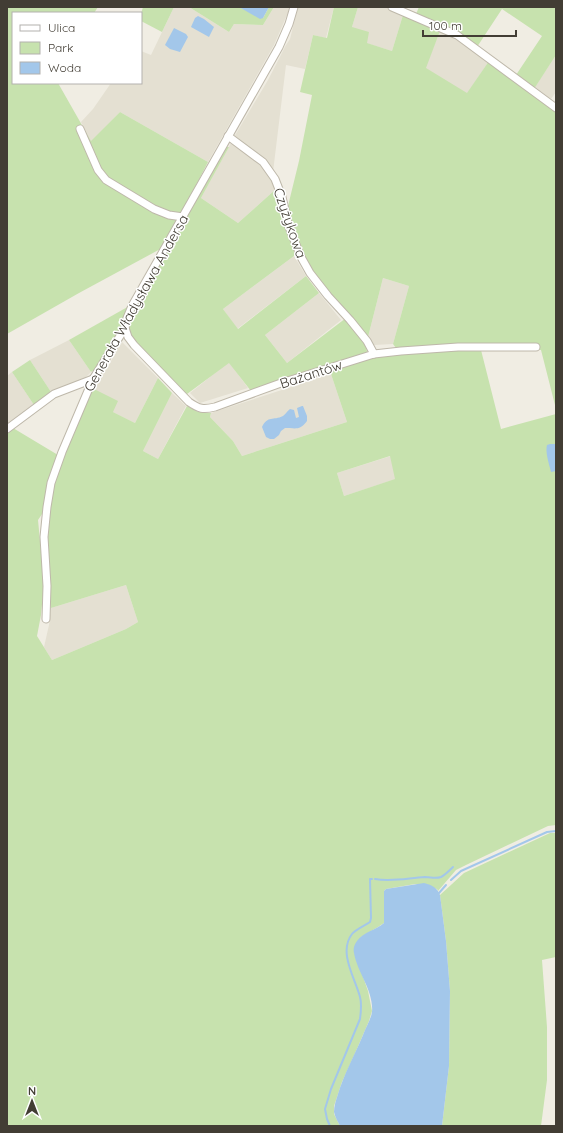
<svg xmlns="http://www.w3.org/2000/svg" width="563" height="1133" font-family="Quicksand,sans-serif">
  <rect width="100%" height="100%" fill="#f0ede3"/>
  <!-- residential -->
  <g fill="#e4e0d2">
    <path d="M 174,7 L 189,7 L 229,32 L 234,24 L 263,25 L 274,7 L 290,8 L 274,45 L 208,162 L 120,112 L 91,142 L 81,122 L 93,109 L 111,83 L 141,83 L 141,51 L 151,55 Z"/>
    <path d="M 298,7 L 334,7 L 326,38 L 313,35 L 305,69 L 286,65 L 273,172 L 234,137 L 268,80 L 286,45 L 290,39 Z"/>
    <path d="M 358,7 L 387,7 L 403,15 L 392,51 L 366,43 L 352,27 Z"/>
    <path d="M 440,31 L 456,38 L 489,61 L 467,94 L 425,68 Z"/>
    <path d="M 556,55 L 556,92 L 551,99 L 535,87 Z"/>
    <path d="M 231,143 L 262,166 L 272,180 L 276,189 L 238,223 L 201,198 Z"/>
    <path d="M 294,256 L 306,276 L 237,329 L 223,309 Z"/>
    <path d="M 383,278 L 409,286 L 393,344 L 374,345 L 368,337 Z"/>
    <path d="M 319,293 L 341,320 L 287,363 L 265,335 Z"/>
    <path d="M 69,340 L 91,372 L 85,378 L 51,392 L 30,360 Z"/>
    <path d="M 122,342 L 158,378 L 135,423 L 113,412 L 95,389 Z"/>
    <path d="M 229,362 L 248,388 L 200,403 L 190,393 Z"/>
    <path d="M 12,372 L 34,405 L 7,425 L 7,376 Z"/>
    <path d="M 331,374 L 347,422 L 242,456 L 233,441 L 210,417 L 211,413 Z"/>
    <path d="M 172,393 L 186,406 L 158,459 L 143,451 Z"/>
    <path d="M 391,456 L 396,479 L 344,496 L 337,473 Z"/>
    <path d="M 126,585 L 138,622 L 126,629 L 52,660 L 44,647 L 49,625 L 51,608 Z"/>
  </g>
  <!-- green -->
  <g fill="#c7e2ae" fill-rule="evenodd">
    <path d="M 7,7 L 98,7 L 94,13 L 13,13 L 13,83 L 58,83 L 91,141 L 120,112 L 208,162 L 164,247 L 79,293 L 7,334 Z"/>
    <path d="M 143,7 L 174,7 L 162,32 L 141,21 L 141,14 Z"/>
    <path d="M 189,7 L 239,7 L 263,18 L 269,7 L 274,7 L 263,25 L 234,24 L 229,32 Z"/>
    <path d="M 334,7 L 358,7 L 352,27 L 369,32 L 367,43 L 392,51 L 403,15 L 440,31 L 426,68 L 467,93 L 489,61 L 556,111 L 556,409 L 541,350 L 481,350 L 501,429 L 556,414 L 556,825 L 548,826 L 466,865 L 456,870 L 438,891 L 437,889 L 415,884 L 386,889 L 384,891 L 384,923 L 378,927 L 361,937 L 354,951 L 368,991 L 372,1011 L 369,1021 L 356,1051 L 342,1082 L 334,1106 L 334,1114 L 340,1126 L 7,1126 L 7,432 L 13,428 L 58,455 L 44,511 L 38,520 L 44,583 L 41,615 L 37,636 L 52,660 L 126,629 L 138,622 L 126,585 L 51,608 L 46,529 L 56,473 L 92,388 L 118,401 L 113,412 L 135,423 L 158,378 L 172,393 L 143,451 L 158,459 L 187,406 L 198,412 L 211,413 L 210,417 L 233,441 L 242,456 L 347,422 L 331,374 L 333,371 C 355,363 374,357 397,353 L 396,348 L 393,344 L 409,286 L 383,278 L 368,337 L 348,313 L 331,296 L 313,272 L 298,243 L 287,210 L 299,161 L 312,95 L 300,92 L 313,35 L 327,38 ZM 390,456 L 395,479 L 344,496 L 337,473 Z"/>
    <path d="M 419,7 L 556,7 L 556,55 L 534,89 L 516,75 L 542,36 L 502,9 L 477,47 L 416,14 Z"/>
    <path d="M 227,147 L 229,147 L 201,198 L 238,223 L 276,189 L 295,253 L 294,256 L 223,309 L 238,329 L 306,276 L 319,293 L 265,335 L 287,363 L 346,318 L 366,344 L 367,352 L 366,354 L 251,391 L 229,363 L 187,394 L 135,343 C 127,333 127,328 130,315 Z"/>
    <path d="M 131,305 L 123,325 L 95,369 L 91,372 L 69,340 Z"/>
    <path d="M 30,360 L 51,392 L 34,405 L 12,372 Z"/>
    <path d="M 550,833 L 556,833 L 556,957 L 542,960 L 547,1027 L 547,1080 L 541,1126 L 442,1126 L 449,1066 L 450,991 L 446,941 L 440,895 L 464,873 Z"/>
  </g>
  <!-- water -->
  <g fill="#a3c7ea">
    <path d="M 239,7 L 269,7 L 263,18 L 260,19 Z"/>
    <path d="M 198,16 L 204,19 L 214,27 L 209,37 L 191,27 L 195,18 Z"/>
    <path d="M 174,28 L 186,34 L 188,37 L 180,52 L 170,49 L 165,45 Z"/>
    <path d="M 302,406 L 303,406 L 307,416 L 307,421 C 300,431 295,428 285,428 L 281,431 L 279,435 L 274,439 L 270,439 L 266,437 L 262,427 C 268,415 273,421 283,416 C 286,414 287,411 290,409 L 294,410 L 296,418 L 299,417 L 297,408 Z"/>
    <path d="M 550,444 L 556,444 L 556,471 L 551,472 C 549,464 545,452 547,445 Z"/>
    <path d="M 424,883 C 431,885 437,887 440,895 L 446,941 L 450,991 L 449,1066 L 442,1126 L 340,1126 C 338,1122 335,1117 334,1112 C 334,1106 336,1100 338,1094 C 344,1074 355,1054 363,1035 C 366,1027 371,1019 372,1012 C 374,991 357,972 354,953 C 353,949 354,945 357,941 C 363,932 376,930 384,923 L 384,891 L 386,889 Z"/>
  </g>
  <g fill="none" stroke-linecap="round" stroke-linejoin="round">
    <!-- stream -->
    <g stroke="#a3c7ea" stroke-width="2">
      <path d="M 375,879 C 392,882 408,878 425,877 C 431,877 435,879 441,877 C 445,875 449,871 453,867"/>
      <path d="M 451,880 L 461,871 L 547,832 L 556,831"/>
      <path d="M 439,893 L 446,885"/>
      <path d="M 330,1126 L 327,1119 L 325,1109 L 331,1089 L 360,1019 C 361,1011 362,1004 360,997 C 355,978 338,952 352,934 C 356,929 364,926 370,922 L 371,918 L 370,879 L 372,879"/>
    </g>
    <!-- minor casing -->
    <g stroke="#beb8aa" stroke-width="9">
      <g id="minor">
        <path d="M 392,7 L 457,35 L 556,108"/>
        <path d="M 80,129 L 98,170 L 106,180 L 154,209 L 169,215 L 183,217"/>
        <path d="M 228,136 L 263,162 L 275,179 L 282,197 L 289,227 L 301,257 L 310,273 L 328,296 L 350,320 L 367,341 L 374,354"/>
        <path d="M 125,328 L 128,337 L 134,345 L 189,402 C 199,409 203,410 215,407 L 281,383 L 374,354 L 401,351 L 458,347 L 536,347"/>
        <path d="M 7,429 L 54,394 L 93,379"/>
        <path d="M 46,619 L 47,586 L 44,537 L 47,507 L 51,483 L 62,452 L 93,379 L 125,328 L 127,318 L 132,306 L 279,47 L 289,24 L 294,7"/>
      </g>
    </g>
    <!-- minor -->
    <use href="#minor" stroke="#fff" stroke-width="7"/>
  </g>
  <g text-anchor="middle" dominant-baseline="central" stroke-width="3" stroke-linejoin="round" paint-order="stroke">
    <!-- street labels -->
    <g font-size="14" fill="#423d34" stroke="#fff">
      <text transform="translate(290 223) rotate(71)">Czyżykowa</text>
      <text transform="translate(136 303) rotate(-61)">Generała Władysława Andersa</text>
      <text transform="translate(311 374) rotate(-18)">Bażantów</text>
    </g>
  </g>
  <!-- border -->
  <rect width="563" height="1133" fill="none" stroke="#423d34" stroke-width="16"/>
  <!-- legend -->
  <rect x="12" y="12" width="130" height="72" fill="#ffffff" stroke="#b3b1ae"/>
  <rect x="20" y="25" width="20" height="6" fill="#ffffff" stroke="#b3b1ae"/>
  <text x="48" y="32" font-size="12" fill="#423d34">Ulica</text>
  <rect x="20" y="42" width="20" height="12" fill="#c7e2ae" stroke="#b3b1ae"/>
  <text x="48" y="52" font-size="12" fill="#423d34">Park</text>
  <rect x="20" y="62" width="20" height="12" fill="#a3c7ea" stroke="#b3b1ae"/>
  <text x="48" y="72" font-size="12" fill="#423d34">Woda</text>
  <!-- north arrow -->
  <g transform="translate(32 1101)" stroke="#ffffff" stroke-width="3" paint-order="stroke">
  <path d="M0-3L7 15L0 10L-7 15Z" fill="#423d34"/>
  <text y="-6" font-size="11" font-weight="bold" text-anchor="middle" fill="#423d34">N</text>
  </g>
  <!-- scale -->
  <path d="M423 30v6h93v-6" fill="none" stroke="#423d34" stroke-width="2"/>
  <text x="429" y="30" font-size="12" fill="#423d34" stroke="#ffffff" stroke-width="3" paint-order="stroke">100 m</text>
</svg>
